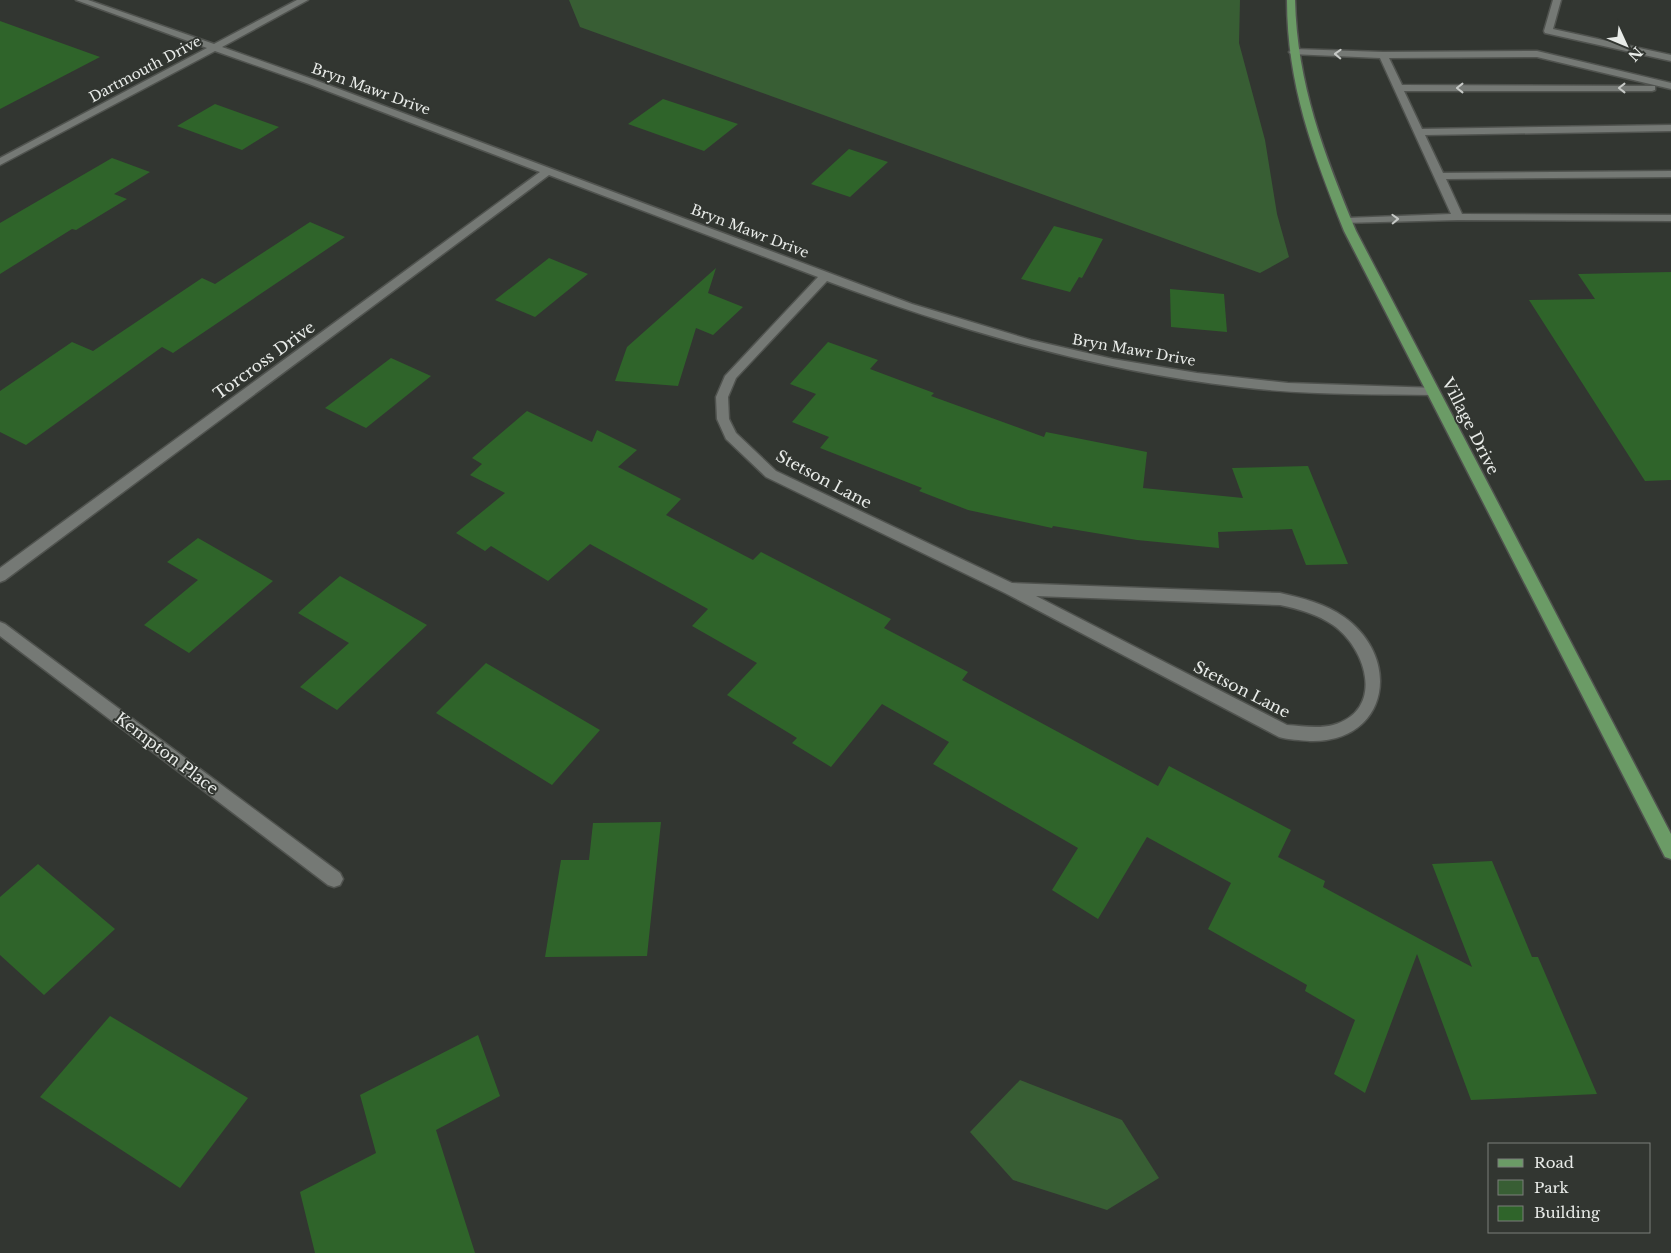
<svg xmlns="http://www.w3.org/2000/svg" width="1671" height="1253" font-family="'Libre Baskerville',serif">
  <rect width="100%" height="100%" fill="#323631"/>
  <!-- green -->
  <g fill="#385e34">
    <path d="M 569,0 L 1240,0 L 1239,43 L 1265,140 L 1277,214 L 1289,257 L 1260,273 L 580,27 Z"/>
    <path d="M 1020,1080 L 1122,1120 L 1159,1178 L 1107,1210 L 1013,1180 L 970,1132 Z"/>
  </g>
  <!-- building -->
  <g fill="#2f642a">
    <path d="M 0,21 L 100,57 L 0,109 Z"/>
    <path d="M 663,99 L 738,124 L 704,151 L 628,124 Z"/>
    <path d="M 215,104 L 279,127 L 242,150 L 177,126 Z"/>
    <path d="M 849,149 L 888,162 L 850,197 L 811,184 Z"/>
    <path d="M 112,158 L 150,172 L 114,194 L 127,199 L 76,230 L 72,229 L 0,274 L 0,223 Z"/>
    <path d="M 310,222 L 345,237 L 173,353 L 162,347 L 26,445 L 0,432 L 0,391 L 72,342 L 93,351 L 202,278 L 215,284 Z"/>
    <path d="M 1054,226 L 1103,239 L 1082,278 L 1079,277 L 1070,292 L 1021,279 Z"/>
    <path d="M 549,258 L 588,274 L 535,317 L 495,300 Z"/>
    <path d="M 716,268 L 708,293 L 743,307 L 713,335 L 696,328 L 678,386 L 615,381 L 627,347 Z"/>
    <path d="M 1671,272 L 1671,480 L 1645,481 L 1529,300 L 1595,299 L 1578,274 Z"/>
    <path d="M 1170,289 L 1224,294 L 1227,332 L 1171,327 Z"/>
    <path d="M 828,342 L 878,360 L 870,369 L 934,393 L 931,396 L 1044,437 L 1046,432 L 1147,452 L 1143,488 L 1243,498 L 1232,468 L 1308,466 L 1348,564 L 1306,565 L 1292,529 L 1218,532 L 1219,548 L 1137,540 L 1053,526 L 1052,528 L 968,510 L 919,491 L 922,488 L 820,448 L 829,437 L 792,422 L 816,394 L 790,384 Z"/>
    <path d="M 391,358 L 431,376 L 366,428 L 325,408 Z"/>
    <path d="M 527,411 L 592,442 L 597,430 L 637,450 L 618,467 L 681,499 L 666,515 L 753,560 L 761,552 L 891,619 L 884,628 L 968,672 L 962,680 L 1158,786 L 1169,766 L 1291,830 L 1278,857 L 1325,881 L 1323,887 L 1472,967 L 1432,864 L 1492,861 L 1532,957 L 1538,957 L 1597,1094 L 1471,1100 L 1417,954 L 1365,1093 L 1334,1074 L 1355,1020 L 1305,991 L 1307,985 L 1208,929 L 1231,883 L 1147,837 L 1098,919 L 1052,890 L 1078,848 L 933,764 L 949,742 L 882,704 L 831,767 L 792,743 L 797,738 L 727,695 L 757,663 L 692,626 L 708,609 L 590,544 L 548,581 L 491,546 L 485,551 L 456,533 L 505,493 L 470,475 L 482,464 L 472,458 Z"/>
    <path d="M 198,538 L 273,581 L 189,653 L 144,625 L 198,580 L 167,562 Z"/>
    <path d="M 340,576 L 427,625 L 337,710 L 300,687 L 349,643 L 298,613 Z"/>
    <path d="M 486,663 L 600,730 L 552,785 L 436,713 Z"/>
    <path d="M 661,822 L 647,956 L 545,957 L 561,860 L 589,860 L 593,823 Z"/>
    <path d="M 38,864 L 115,929 L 44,995 L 0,955 L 0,897 Z"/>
    <path d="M 110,1016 L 248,1098 L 180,1188 L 40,1097 Z"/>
    <path d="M 478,1035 L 500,1096 L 436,1130 L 475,1253 L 315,1253 L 300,1192 L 376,1153 L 360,1095 Z"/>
  </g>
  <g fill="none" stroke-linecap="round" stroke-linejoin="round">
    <!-- minor casing -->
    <g stroke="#50534f" stroke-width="3">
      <g id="minor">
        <path d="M 76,0 L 88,0 L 214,44 L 297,0 L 308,0 L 222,47 L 315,80 L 912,304 L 1031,340 L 1113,359 L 1197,373 L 1288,383 L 1437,388 L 1439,391 L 1433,395 C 1369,394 1304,395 1240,387 C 1098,371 961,331 827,281 L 736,378 L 728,397 L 729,419 L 736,433 L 776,471 L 1012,583 L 1280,593 C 1302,598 1326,604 1344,617 C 1403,659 1388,743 1310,741 C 1300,740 1289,740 1279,737 L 1005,593 L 766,477 L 726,439 L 717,419 L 716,397 L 725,376 L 818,277 L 549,175 L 5,580 L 0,582 L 0,568 L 540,172 L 309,84 L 215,51 L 0,165 L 0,158 L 207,48 ZM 1036,596 L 1280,605 C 1299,609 1317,614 1333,625 C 1367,649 1385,710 1333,725 C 1318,729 1302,726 1287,725 Z"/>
        <path d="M 1553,0 L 1561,0 L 1553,29 L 1671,55 L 1671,61 L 1545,33 L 1544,31 Z"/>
        <path d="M 1294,49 L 1383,52 L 1537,51 L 1671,83 L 1671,89 L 1537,57 L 1389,58 L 1402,85 L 1655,86 L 1655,90 L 1652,91 L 1404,91 L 1422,129 L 1671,125 L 1671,131 L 1425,135 L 1443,173 L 1671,171 L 1671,177 L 1446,179 L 1462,214 L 1671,215 L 1671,221 L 1458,220 L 1342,223 L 1341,221 L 1342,219 L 1346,218 L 1451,214 L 1380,58 L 1291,54 L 1289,52 Z"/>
        <path d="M 0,622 L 5,624 L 340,873 L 343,879 L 340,885 L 334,887 L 328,885 L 0,636 Z"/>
      </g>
    </g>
    <!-- major casing -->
    <g stroke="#50534f" stroke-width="3">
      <path id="major" d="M 1287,0 L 1295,0 C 1297,84 1324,154 1356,231 L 1671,834 L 1671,859 L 1665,857 L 1344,231 C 1313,153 1287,85 1287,0 Z"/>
    </g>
    <!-- minor -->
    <use href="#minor" fill="#757975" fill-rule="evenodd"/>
    <!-- major -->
    <use href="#major" fill="#6b9b66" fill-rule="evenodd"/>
  </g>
  <!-- one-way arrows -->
  <defs><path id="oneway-chevron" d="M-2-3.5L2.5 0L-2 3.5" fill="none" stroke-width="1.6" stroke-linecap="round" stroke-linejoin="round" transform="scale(1.25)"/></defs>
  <g stroke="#c6c9c6">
    <use href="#oneway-chevron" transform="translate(1338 54) rotate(-178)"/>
    <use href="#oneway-chevron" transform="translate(1460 88) rotate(180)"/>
    <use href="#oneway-chevron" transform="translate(1622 88) rotate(180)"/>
    <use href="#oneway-chevron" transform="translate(1395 219) rotate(-2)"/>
  </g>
  <g text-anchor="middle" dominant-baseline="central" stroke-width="4" stroke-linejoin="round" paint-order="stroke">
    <!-- far-street labels -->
    <g font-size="14" fill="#e8ebe8" stroke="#323631">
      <text transform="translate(145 69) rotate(-28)">Dartmouth Drive</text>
      <text transform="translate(371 89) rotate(20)">Bryn Mawr Drive</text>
      <text transform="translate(750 231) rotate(21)">Bryn Mawr Drive</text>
      <text transform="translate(1134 350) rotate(10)">Bryn Mawr Drive</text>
    </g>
    <!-- street labels -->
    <g font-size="16" fill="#e8ebe8" stroke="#323631">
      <text transform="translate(264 360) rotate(-36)">Torcross Drive</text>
      <text transform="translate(1471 426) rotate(63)">Village Drive</text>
      <text transform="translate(824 479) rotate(28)">Stetson Lane</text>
      <text transform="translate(1242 689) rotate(27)">Stetson Lane</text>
      <text transform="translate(167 753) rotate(37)">Kempton Place</text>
    </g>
  </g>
  <!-- legend -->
  <rect x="1488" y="1143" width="162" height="90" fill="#323631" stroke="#7b7e7a"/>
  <rect x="1498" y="1159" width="25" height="8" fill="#6b9b66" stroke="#7b7e7a"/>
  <text x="1534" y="1168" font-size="15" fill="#e8ebe8">Road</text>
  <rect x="1498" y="1180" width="25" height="15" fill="#385e34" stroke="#7b7e7a"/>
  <text x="1534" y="1193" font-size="15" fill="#e8ebe8">Park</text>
  <rect x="1498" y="1206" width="25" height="15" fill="#2f642a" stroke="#7b7e7a"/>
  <text x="1534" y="1218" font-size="15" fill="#e8ebe8">Building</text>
  <!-- north arrow -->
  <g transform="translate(1626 45) rotate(134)" stroke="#323631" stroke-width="4" paint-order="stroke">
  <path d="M0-4L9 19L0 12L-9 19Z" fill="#e8ebe8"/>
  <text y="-8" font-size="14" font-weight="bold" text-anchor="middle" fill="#e8ebe8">N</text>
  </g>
</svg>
